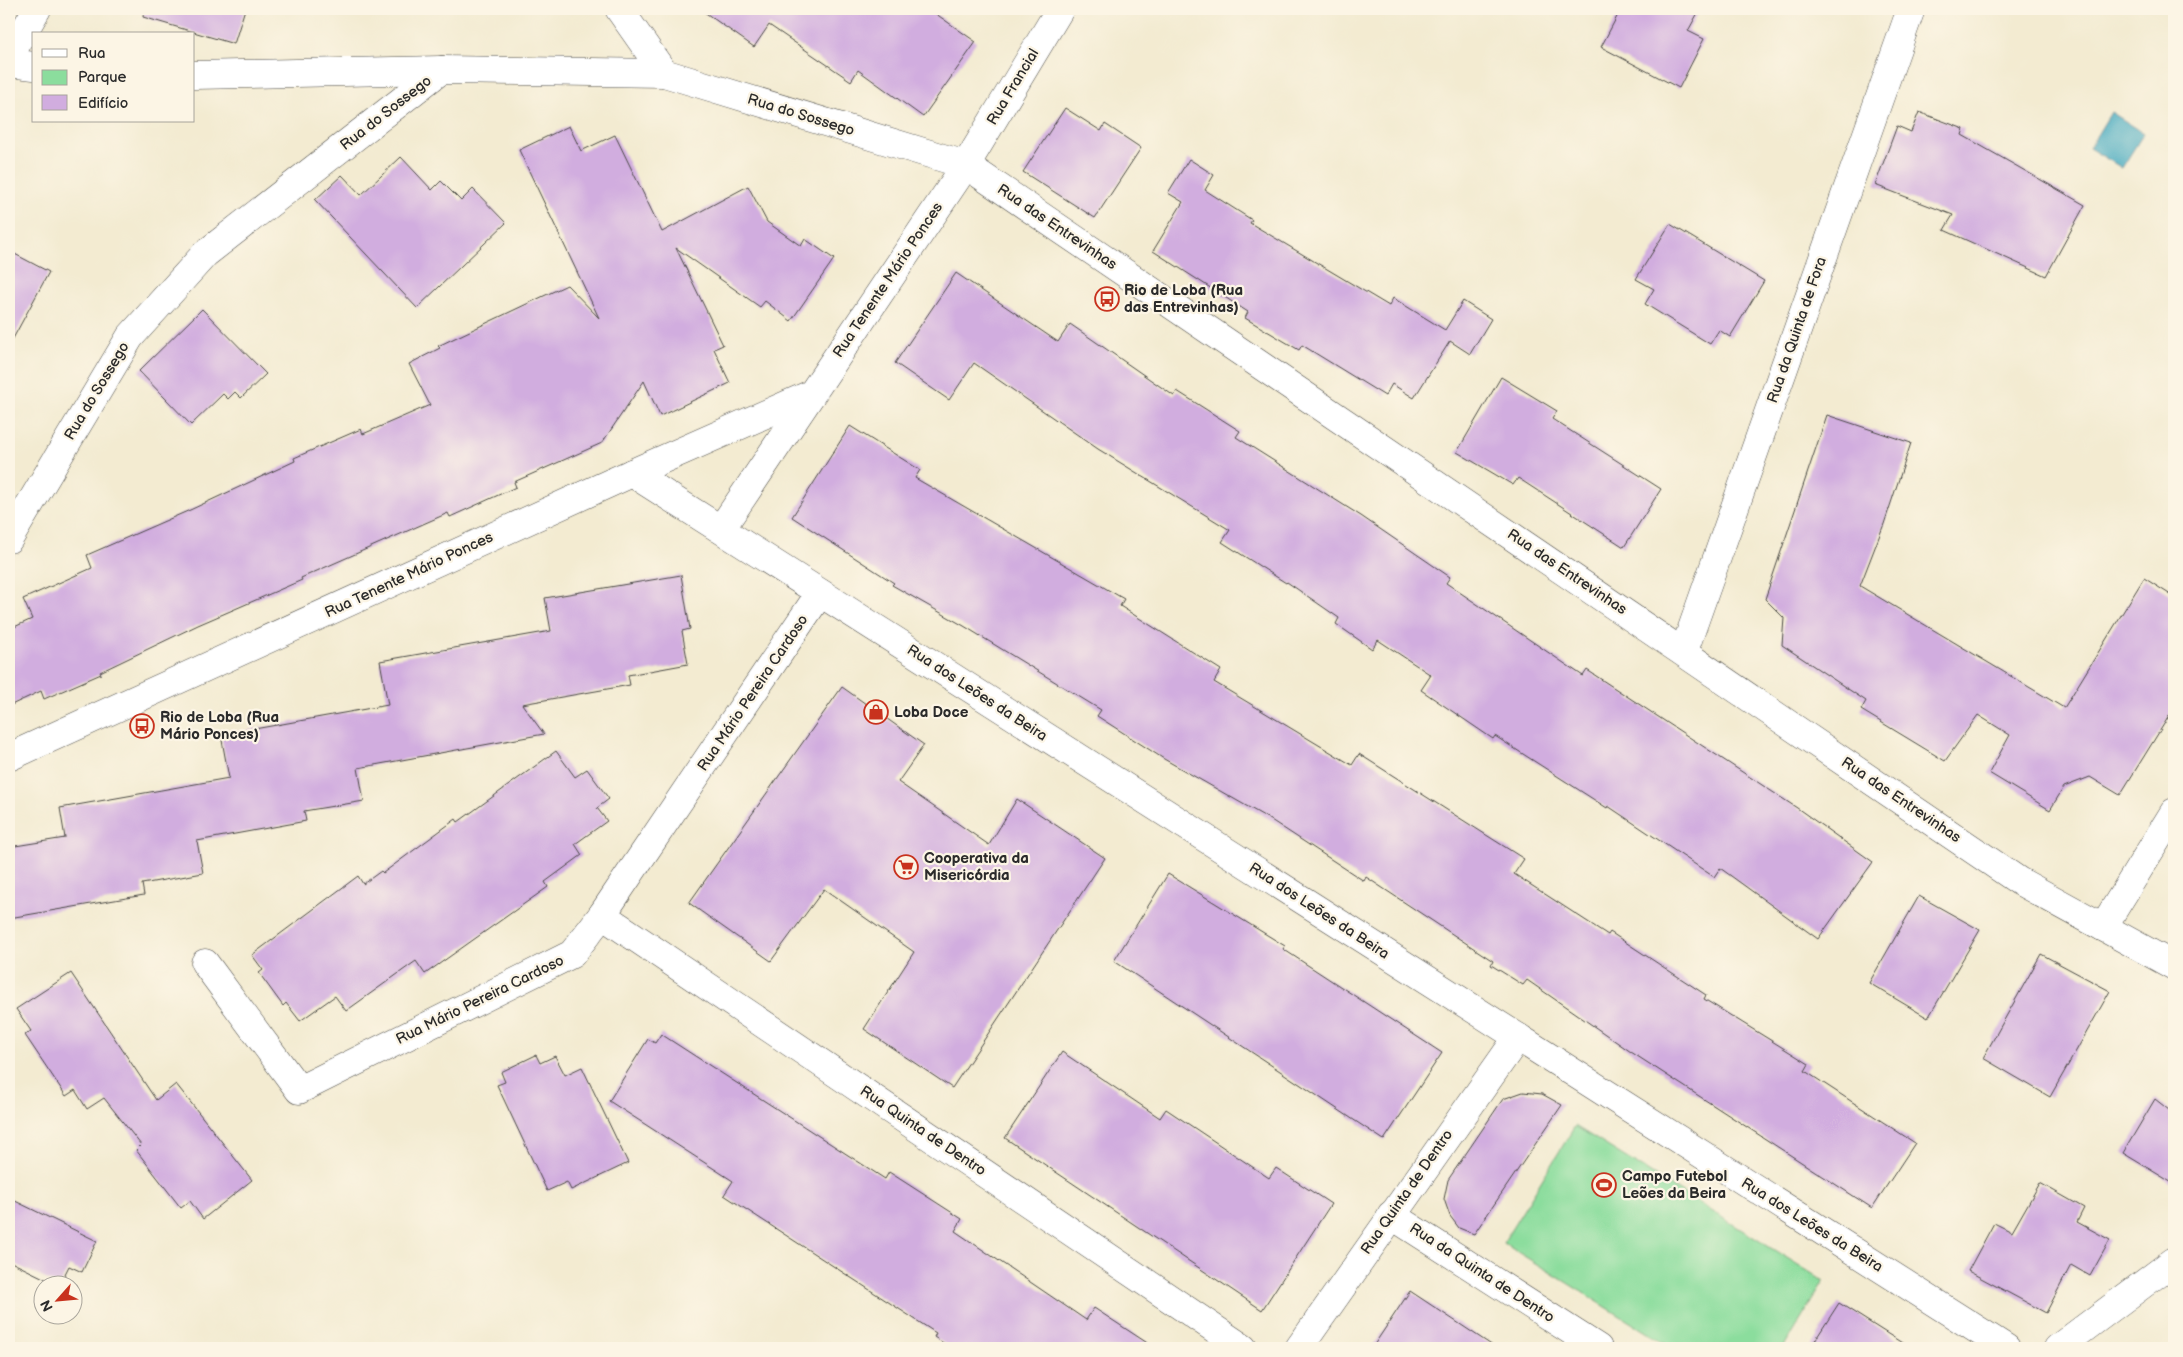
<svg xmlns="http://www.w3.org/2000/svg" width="2183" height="1357" font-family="'Balsamiq Sans',sans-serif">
  <rect width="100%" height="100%" fill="#fcf5e5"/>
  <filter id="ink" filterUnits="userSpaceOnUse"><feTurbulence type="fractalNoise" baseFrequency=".02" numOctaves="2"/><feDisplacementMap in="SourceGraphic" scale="10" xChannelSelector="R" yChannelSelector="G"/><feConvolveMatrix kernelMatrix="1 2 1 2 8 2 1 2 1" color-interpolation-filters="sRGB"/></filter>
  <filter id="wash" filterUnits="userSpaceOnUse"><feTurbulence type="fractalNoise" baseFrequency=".0096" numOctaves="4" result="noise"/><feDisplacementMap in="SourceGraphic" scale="20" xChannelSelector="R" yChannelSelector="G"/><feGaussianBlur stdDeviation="1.12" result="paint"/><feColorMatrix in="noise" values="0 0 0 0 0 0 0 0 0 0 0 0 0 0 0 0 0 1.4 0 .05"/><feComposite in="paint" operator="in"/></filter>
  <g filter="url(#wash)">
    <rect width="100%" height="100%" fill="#f3ebd1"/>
    <!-- green -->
    <path fill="#8bdd9d" stroke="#5b8464" d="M 1575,1126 L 1824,1281 L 1783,1348 L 1672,1348 L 1503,1243 Z"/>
    <!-- water -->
    <path fill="#3fa8bf" stroke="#356a75" d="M 2111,112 L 2144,133 L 2122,168 L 2089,148 Z"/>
    <g id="blocks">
      <!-- building -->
      <g fill="#d1addf">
        <path d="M 144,9 L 245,9 L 234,44 L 143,17 Z"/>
        <path d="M 700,9 L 929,9 L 976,42 L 923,117 L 858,70 L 851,81 L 769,25 L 754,47 Z"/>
        <path d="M 1621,9 L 1700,9 L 1688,31 L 1704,39 L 1679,88 L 1601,47 Z"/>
        <path d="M 1065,108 L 1101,131 L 1105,124 L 1141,148 L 1095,218 L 1023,172 Z"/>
        <path d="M 1919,112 L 1964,129 L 1962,135 L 2085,205 L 2046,276 L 1944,230 L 1953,215 L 1875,185 L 1897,126 L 1911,132 Z"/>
        <path d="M 569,126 L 581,151 L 615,135 L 662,232 L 748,186 L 767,222 L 801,246 L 805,239 L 834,259 L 791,321 L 765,301 L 760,307 L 676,248 L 723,345 L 714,349 L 730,383 L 660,416 L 644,381 L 602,443 L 514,482 L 516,487 L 450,517 L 448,513 L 301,578 L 302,580 L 198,625 L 100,672 L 101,674 L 44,699 L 41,691 L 9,706 L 9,636 L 12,628 L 32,619 L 23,599 L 92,568 L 87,555 L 190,510 L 295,461 L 294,458 L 361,429 L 363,434 L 430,405 L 409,364 L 440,348 L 438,346 L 567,285 L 599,318 L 519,150 Z"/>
        <path d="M 401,157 L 432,190 L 441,181 L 461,201 L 473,189 L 506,223 L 417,308 L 315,200 L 342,175 L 361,195 Z"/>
        <path d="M 1189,159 L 1214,175 L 1205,190 L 1252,220 L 1250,223 L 1389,306 L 1393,298 L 1445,330 L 1463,301 L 1491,319 L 1470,354 L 1450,341 L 1414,398 L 1392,384 L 1385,396 L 1302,345 L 1299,350 L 1245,318 L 1248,312 L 1153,251 L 1183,202 L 1168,193 Z"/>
        <path d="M 1670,224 L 1764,281 L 1730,337 L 1719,330 L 1710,344 L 1645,304 L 1654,289 L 1636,279 Z"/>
        <path d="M 9,251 L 49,272 L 9,346 Z"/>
        <path d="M 956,273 L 1058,342 L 1070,324 L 1174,396 L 1177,391 L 1240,431 L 1236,437 L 1361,516 L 1450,577 L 1446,583 L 1583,676 L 1587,670 L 1797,808 L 1873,862 L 1818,939 L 1720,868 L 1714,877 L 1608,806 L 1607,808 L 1495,736 L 1493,739 L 1421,690 L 1431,675 L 1378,640 L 1372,649 L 1336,624 L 1339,618 L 1287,582 L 1286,583 L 1222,542 L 1230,530 L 1098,449 L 974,363 L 949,400 L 895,363 Z"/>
        <path d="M 202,309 L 266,374 L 241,398 L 235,392 L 228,399 L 223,394 L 191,425 L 139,371 Z"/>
        <path d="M 1501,377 L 1557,411 L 1552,419 L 1661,489 L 1624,547 L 1518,478 L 1513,485 L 1457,452 Z"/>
        <path d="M 1827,415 L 1911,443 L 1884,524 L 1860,586 L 2064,708 L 2144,578 L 2174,597 L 2174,708 L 2120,795 L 2090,777 L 2064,787 L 2050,810 L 1989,773 L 2010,735 L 1978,715 L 1945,761 L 1861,710 L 1866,701 L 1782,645 L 1784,618 L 1765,599 Z"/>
        <path d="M 850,426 L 920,470 L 915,478 L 1124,599 L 1120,606 L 1221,670 L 1214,682 L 1352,765 L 1359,754 L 1524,859 L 1514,874 L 1608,935 L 1610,932 L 1706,995 L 1704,999 L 1809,1064 L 1805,1071 L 1915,1143 L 1872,1208 L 1631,1052 L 1527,980 L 1523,985 L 1491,965 L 1493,961 L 1366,877 L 1364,881 L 1271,820 L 1164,759 L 1097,716 L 1101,710 L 964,626 L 892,585 L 894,583 L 792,517 Z"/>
        <path d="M 681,575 L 690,629 L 682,631 L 688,664 L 628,675 L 630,685 L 522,704 L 544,734 L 358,768 L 364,801 L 304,811 L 306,821 L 197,841 L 203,873 L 142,884 L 144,895 L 9,918 L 9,847 L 65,838 L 60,808 L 229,778 L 221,735 L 388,705 L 380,661 L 551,631 L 545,598 Z"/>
        <path d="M 842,687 L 924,745 L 898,782 L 989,845 L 1017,799 L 1105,858 L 952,1088 L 864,1029 L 914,952 L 824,889 L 771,961 L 689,903 Z"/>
        <path d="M 556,751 L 575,777 L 587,769 L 609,799 L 597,808 L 607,821 L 575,844 L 582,855 L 545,882 L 548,887 L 425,974 L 416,961 L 346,1011 L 335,996 L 300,1021 L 286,1003 L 283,1006 L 259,973 L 263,970 L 252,955 L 358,876 L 363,884 L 381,871 L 383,873 L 456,819 L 458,822 Z"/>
        <path d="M 1168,874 L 1285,946 L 1283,949 L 1442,1053 L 1384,1140 L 1114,961 Z"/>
        <path d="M 1919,896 L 1980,930 L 1928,1018 L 1869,983 Z"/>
        <path d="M 2041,954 L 2110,991 L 2050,1097 L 1983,1058 Z"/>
        <path d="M 71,973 L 156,1100 L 176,1084 L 252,1180 L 203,1219 L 190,1201 L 181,1208 L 136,1150 L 141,1145 L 104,1098 L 87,1109 L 75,1090 L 66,1096 L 25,1035 L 31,1031 L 16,1009 Z"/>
        <path d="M 661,1034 L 885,1179 L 889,1172 L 962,1219 L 955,1231 L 1086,1320 L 1094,1308 L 1155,1348 L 951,1348 L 934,1337 L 936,1333 L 724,1195 L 733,1181 L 609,1101 L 648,1039 L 655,1043 Z"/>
        <path d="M 1062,1052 L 1160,1118 L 1166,1109 L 1269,1178 L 1276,1168 L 1331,1204 L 1262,1310 L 1005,1138 Z"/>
        <path d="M 536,1055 L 540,1063 L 555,1056 L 565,1075 L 582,1067 L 628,1163 L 571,1190 L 567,1182 L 547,1191 L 497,1085 L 505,1082 L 501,1072 Z"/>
        <path d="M 1523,1092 L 1542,1094 L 1562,1105 L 1474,1234 L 1459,1228 L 1450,1216 L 1444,1199 L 1448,1180 L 1503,1099 Z"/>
        <path d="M 2155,1099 L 2174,1114 L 2174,1184 L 2123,1153 Z"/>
        <path d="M 2040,1183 L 2084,1208 L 2077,1222 L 2110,1240 L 2090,1276 L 2071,1265 L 2046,1313 L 1968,1271 L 1994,1223 L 2012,1232 Z"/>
        <path d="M 9,1198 L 97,1241 L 82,1272 L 69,1266 L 60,1284 L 56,1284 L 9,1261 Z"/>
        <path d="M 1410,1291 L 1496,1348 L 1372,1348 Z"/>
        <path d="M 1839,1303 L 1910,1348 L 1810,1348 Z"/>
      </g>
    </g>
  </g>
  <g filter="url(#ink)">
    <use href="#blocks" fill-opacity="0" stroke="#494844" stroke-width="1"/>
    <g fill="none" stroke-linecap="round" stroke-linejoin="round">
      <!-- minor casing -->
      <g stroke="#494844" stroke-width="29">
        <g id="minor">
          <path d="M 619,9 L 664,73"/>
          <path d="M 9,57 L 37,9"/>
          <path d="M 9,63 L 34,66"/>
          <path d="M 194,75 L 441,70 L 664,73 L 966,165 L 2019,881 L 2174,966"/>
          <path d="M 632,473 L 2006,1348"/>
          <path d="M 721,529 L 966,165 L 1060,9"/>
          <path d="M 9,539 L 130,337 L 205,254 L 441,70"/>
          <path d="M 1684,651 L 1911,9"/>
          <path d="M 9,757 L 632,473 L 811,394"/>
          <path d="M 602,915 L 1243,1348"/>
          <path d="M 2103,927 L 2174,812"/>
          <path d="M 205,963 L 299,1090 L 572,954 L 602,915 L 820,593"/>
          <path d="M 1391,1215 L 1598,1348"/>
          <path d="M 1299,1348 L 1518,1037"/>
          <path d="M 2058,1348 L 2174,1261"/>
        </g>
      </g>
      <!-- minor -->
      <use href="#minor" stroke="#fff" stroke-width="28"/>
    </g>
  </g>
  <!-- icons -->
  <defs>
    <g id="bus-ring" transform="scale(1.25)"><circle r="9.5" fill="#fcf5e5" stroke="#c8321e" stroke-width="1.5"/><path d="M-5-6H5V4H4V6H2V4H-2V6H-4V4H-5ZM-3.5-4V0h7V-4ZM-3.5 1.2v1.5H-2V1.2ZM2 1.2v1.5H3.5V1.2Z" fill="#c8321e"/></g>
    <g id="shop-ring" transform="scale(1.25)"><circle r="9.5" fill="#fcf5e5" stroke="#c8321e" stroke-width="1.5"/><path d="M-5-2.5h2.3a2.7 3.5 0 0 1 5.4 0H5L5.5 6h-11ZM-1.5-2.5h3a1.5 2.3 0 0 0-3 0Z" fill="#c8321e"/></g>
    <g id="supermarket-ring" transform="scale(1.25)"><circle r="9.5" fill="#fcf5e5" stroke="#c8321e" stroke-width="1.5"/><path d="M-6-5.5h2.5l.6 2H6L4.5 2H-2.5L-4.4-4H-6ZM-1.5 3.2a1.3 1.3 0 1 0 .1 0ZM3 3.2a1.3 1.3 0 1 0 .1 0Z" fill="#c8321e"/></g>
    <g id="stadium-ring" transform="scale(1.25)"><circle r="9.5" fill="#fcf5e5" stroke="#c8321e" stroke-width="1.5"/><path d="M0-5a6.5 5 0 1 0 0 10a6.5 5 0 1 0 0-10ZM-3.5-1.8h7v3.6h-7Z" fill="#c8321e"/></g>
  </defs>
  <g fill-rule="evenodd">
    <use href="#bus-ring" x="1107" y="299"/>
    <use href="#shop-ring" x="876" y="712"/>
    <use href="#bus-ring" x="142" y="726"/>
    <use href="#supermarket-ring" x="906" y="867"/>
    <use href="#stadium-ring" x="1604" y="1185"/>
  </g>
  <g text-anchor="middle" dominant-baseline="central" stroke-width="4.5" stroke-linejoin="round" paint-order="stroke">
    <!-- street labels -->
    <g font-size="15" fill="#2b2b2b" stroke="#fcf5e5">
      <text transform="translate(1013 87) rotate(-59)">Rua Francial</text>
      <text transform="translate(386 113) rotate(-38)">Rua do Sossego</text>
      <text transform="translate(801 115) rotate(17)">Rua do Sossego</text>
      <text transform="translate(1057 227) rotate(34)">Rua das Entrevinhas</text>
      <text transform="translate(888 280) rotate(-56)">Rua Tenente Mário Ponces</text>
      <text transform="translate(1797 330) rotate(-71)">Rua da Quinta de Fora</text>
      <text transform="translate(97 391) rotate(-59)">Rua do Sossego</text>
      <text transform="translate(1567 572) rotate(34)">Rua das Entrevinhas</text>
      <text transform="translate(409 575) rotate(-25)">Rua Tenente Mário Ponces</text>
      <text transform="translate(753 693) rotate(-56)">Rua Mário Pereira Cardoso</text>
      <text transform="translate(977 693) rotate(33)">Rua dos Leões da Beira</text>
      <text transform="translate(1901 800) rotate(34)">Rua das Entrevinhas</text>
      <text transform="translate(1319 911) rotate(33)">Rua dos Leões da Beira</text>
      <text transform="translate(480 1000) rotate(-26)">Rua Mário Pereira Cardoso</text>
      <text transform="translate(923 1131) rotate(34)">Rua Quinta de Dentro</text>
      <text transform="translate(1407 1192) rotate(-55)">Rua Quinta de Dentro</text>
      <text transform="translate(1812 1225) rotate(32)">Rua dos Leões da Beira</text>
      <text transform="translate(1482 1273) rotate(33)">Rua da Quinta de Dentro</text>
    </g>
    <!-- poi labels -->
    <g font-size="15" font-weight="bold" fill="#2b2b2b" stroke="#fcf5e5" text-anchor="start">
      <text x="1124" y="290">Rio de Loba (Rua<tspan x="1124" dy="17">das Entrevinhas)</tspan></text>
      <text x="894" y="712">Loba Doce</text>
      <text x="160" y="717">Rio de Loba (Rua<tspan x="160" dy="17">Mário Ponces)</tspan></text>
      <text x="924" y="858">Cooperativa da<tspan x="924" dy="17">Misericórdia</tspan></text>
      <text x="1622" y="1176">Campo Futebol<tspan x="1622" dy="17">Leões da Beira</tspan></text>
    </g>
  </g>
  <!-- margin -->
  <rect width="2183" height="1357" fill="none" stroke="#fcf5e5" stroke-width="30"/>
  <!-- legend -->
  <rect x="32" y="32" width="162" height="90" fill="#fcf5e5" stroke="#a8a49b"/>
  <rect x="42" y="49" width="25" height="8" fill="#ffffff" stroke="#a8a49b"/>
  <text x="78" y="58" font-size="15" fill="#2b2b2b">Rua</text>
  <rect x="42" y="70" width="25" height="15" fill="#8bdd9d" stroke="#a8a49b"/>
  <text x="78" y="82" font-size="15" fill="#2b2b2b">Parque</text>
  <rect x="42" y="95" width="25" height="15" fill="#d1addf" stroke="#a8a49b"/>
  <text x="78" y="108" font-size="15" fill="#2b2b2b">Edifício</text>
  <!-- north arrow -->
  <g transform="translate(58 1300) rotate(243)"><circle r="24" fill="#fcf5e5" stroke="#a8a49b"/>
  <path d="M0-4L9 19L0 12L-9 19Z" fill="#c8321e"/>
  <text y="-8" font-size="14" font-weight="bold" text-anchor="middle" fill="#2b2b2b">N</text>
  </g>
</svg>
